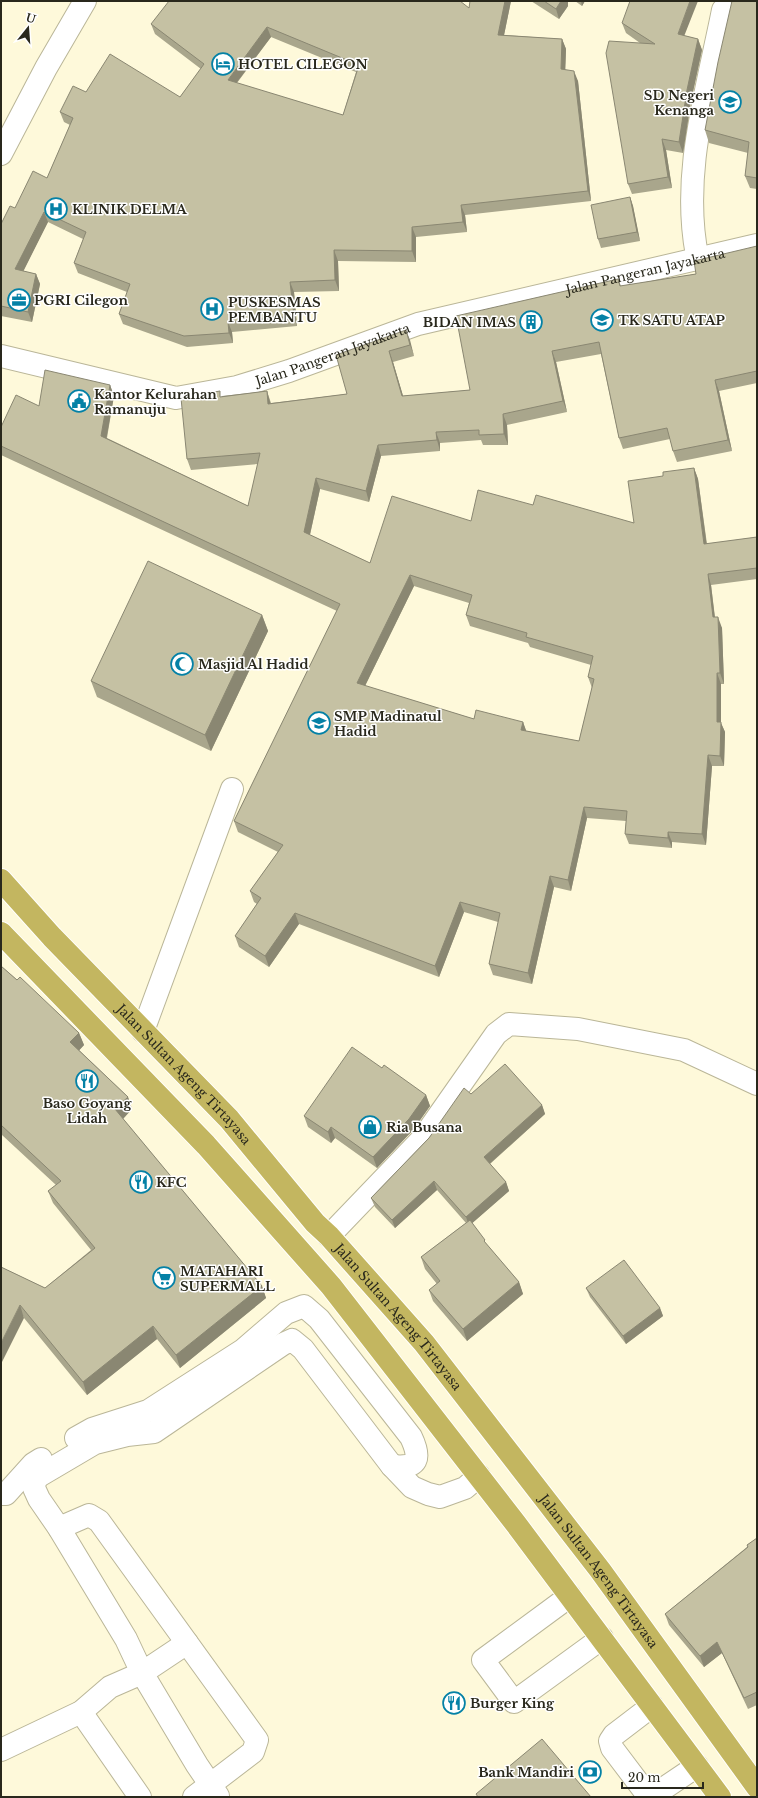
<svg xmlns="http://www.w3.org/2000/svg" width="758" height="1798" font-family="'Libre Baskerville',serif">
  <rect width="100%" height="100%" fill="#fef9da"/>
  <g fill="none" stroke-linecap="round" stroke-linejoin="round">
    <!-- minor casing -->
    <g stroke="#bab698" stroke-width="24">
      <g id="minor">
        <path d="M 1,154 L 46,68 L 85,1"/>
        <path d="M 698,260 C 680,177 707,91 723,10"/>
        <path id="s1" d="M 1,356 L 176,398 L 237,387 L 289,371 L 418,324 L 757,245"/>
        <path d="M 143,1031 L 232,789"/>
        <path d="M 329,1236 L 423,1138 L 496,1034 L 509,1024 L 578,1029 L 684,1050 L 757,1084"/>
        <path d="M 76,1438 L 92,1429 L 148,1411 L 243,1350 L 286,1313 L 304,1306 L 319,1319 L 411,1437 C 421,1458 419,1469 392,1466"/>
        <path d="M 1,1494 L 6,1494 L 33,1464 L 41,1459"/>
        <path d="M 59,1528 L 89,1515 L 99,1521 L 257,1740 L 253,1752 L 194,1797"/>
        <path d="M 570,1596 L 483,1660 L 514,1702 L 602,1638"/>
        <path d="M 187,1643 L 142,1673 L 126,1639 L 59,1528 L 39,1499 L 34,1488 L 35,1481 L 39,1476 L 95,1443 L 127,1435 L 154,1432 L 283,1344 L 292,1340 L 303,1349 L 392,1466 L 412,1487 L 428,1494 L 440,1497 L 465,1488 L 479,1476"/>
        <path d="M 652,1706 L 614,1735 L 610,1741 L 612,1748 L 646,1793 L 651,1797 L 697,1766"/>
        <path d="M 81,1712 L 140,1797"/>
        <path d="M 1,1750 L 81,1712 L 110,1687 L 142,1673 L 197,1765 L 218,1796"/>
      </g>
    </g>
    <!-- highway casing -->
    <g stroke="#fff" stroke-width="24">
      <g id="highway">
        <path id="s2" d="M 1,880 L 52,937 L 229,1119 L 315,1223 L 329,1236 L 424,1343 L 600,1570 L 757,1787"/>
        <path d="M 1,933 L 206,1145 L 331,1286 L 516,1524 L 720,1797"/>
      </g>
    </g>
    <!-- minor -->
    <use href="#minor" stroke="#fff" stroke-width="22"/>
    <!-- highway -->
    <use href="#highway" stroke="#c3b660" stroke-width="22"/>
  </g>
  <!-- wall -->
  <g fill="#a9a68c" fill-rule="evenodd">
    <path d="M 470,1 L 511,1 L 504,35 L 562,39 L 566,49 L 565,70 L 578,81 L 591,201 L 465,215 L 467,232 L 416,237 L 416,262 L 338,261 L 339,291 L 294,292 L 297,326 L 232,332 L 233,343 L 187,347 L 123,324 L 119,314 L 127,292 L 78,273 L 74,263 L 83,239 L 48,222 L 23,271 L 36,274 L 40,284 L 32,322 L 1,316 L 1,224 L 15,208 L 47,178 L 70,125 L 64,122 L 60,112 L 86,92 L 180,97 L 201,69 L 155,34 L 151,24 L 469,8 ZM 271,37 L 356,72 L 343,115 L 237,83 Z"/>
    <path d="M 531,1 L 568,1 L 568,6 L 559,19 Z"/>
    <path d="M 575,1 L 585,1 L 582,6 Z"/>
    <path d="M 757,1 L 757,189 L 750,188 L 745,176 L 748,153 L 709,143 L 705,130 Z"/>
    <path d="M 622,23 L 685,36 L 698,39 L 702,50 L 691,101 L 683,153 L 666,150 L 672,188 L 632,194 L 628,184 L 640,43 L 626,33 Z"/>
    <path d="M 630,197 L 633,206 L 640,241 L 601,248 L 598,239 Z"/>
    <path d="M 757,246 L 757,383 L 719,391 L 732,451 L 677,462 L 673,451 L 670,439 L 623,449 L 619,438 L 601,354 L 556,362 L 567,412 L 507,425 L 508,445 L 483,445 L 481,440 L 440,443 L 440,451 L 381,456 L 369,502 L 320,489 L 310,535 L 370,563 L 471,521 L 533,505 L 634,523 L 663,476 L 694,468 L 698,479 L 707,544 L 757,537 L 757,579 L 711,585 L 715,617 L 722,628 L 724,684 L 721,684 L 721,723 L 725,732 L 724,766 L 712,766 L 706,845 L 672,842 L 672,848 L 629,844 L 625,834 L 626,821 L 587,818 L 571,891 L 554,887 L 532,984 L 493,975 L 489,964 L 498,922 L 464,912 L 439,977 L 299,924 L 269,967 L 239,947 L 235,936 L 257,904 L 254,902 L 250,891 L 278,852 L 238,832 L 234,821 L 337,611 L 1,455 L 1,427 L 39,406 L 110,385 L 114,396 L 107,438 L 248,506 L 258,464 L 191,470 L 187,459 L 222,396 L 267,391 L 271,403 L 347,394 L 406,330 L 414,356 L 393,362 L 403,396 L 470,390 L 618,279 L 621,286 L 696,274 ZM 414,586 L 469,603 L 466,615 L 470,626 L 528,643 L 530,647 L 591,665 L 588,677 L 592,688 L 579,741 L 526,731 L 523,722 L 474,719 L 365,686 Z"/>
    <path d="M 262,615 L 268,631 L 211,751 L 97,697 L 91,681 Z"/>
    <path d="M 1,966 L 79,1033 L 84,1045 L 79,1050 L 128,1097 L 132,1109 L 123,1119 L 262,1286 L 266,1298 L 180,1368 L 157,1339 L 87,1395 L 24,1318 L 1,1267 L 45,1288 L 91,1250 L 53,1203 L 48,1191 L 56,1185 L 2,1135 L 1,1134 Z"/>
    <path d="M 471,1094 L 542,1105 L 545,1114 L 490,1164 L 506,1182 L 509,1191 L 472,1223 L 487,1245 L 519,1282 L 523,1294 L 467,1341 L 433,1301 L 429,1290 L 437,1284 L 425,1269 L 421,1257 L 466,1223 L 437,1190 L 395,1228 L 375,1207 L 371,1198 Z"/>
    <path d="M 426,1095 L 430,1106 L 413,1130 L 377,1168 L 335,1138 L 331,1143 L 308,1127 L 304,1116 Z"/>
    <path d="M 586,1288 L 660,1308 L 663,1316 L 626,1344 L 590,1297 Z"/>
    <path d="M 757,1538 L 757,1705 L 748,1709 L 722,1653 L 704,1667 L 669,1625 L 665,1614 L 747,1547 L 747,1545 Z"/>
  </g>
  <!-- shaded-wall -->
  <g fill="#8a8772">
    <path d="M 505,1 L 511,1 L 502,45 L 498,35 Z"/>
    <path d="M 561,1 L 568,1 L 568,6 L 559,19 L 556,9 Z"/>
    <path d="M 581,1 L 585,1 L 582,6 Z"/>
    <path d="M 690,1 L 698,1 L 681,44 L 678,34 Z"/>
    <path d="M 267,27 L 271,37 L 231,90 L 228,80 Z"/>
    <path d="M 562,39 L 566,49 L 565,79 L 561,69 Z"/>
    <path d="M 698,39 L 702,50 L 691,101 L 683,153 L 679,142 L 687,90 Z"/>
    <path d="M 574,71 L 578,81 L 591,201 L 588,191 Z"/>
    <path d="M 662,139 L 666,150 L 672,188 L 668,177 Z"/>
    <path d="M 630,197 L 633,206 L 640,241 L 637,232 Z"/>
    <path d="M 461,205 L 465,215 L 467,232 L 463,222 Z"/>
    <path d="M 44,212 L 48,222 L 19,280 L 15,269 Z"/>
    <path d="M 412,227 L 416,237 L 416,262 L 412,251 Z"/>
    <path d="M 334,250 L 338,261 L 339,291 L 335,280 Z"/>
    <path d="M 36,274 L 40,284 L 32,322 L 28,312 Z"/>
    <path d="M 290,282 L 294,292 L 297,326 L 294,316 Z"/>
    <path d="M 228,322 L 232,332 L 233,343 L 229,333 Z"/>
    <path d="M 406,330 L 410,340 L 414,356 L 410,345 Z"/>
    <path d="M 389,351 L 393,362 L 406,406 L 402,396 Z"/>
    <path d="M 552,351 L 556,362 L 567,412 L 563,401 Z"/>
    <path d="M 715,380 L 719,391 L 732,451 L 728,440 Z"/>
    <path d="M 110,385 L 114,396 L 105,446 L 101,436 Z"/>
    <path d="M 267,391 L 270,402 L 272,414 L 268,404 Z"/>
    <path d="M 503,414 L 507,425 L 508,445 L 504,434 Z"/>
    <path d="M 436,432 L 440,443 L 440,451 L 437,440 Z"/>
    <path d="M 378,445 L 381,456 L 369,502 L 366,491 Z"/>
    <path d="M 694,468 L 698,479 L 708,555 L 704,544 Z"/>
    <path d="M 316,478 L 320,489 L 308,543 L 304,532 Z"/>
    <path d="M 708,574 L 711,585 L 716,628 L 713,617 Z"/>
    <path d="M 410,575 L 414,586 L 361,694 L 357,683 Z"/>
    <path d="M 262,615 L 268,631 L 211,751 L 205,735 Z"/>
    <path d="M 718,617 L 722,628 L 724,684 L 720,673 Z"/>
    <path d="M 717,673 L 721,684 L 721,723 L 725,732 L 724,766 L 720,756 L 717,722 Z"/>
    <path d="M 523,722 L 527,733 L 521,730 Z"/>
    <path d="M 708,755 L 712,766 L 706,845 L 702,834 Z"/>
    <path d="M 584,807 L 587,818 L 571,891 L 568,880 Z"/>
    <path d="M 668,832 L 672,842 L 672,848 L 668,838 Z"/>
    <path d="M 550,876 L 554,887 L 532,984 L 528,973 Z"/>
    <path d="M 460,902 L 464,912 L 439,977 L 435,966 Z"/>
    <path d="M 295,913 L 299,924 L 269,967 L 265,956 Z"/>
    <path d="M 79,1033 L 84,1045 L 75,1055 L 70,1042 Z"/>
    <path d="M 426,1095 L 430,1106 L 413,1130 L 377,1168 L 373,1157 Z"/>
    <path d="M 128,1097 L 132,1109 L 120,1122 L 115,1109 Z"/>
    <path d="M 542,1105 L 545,1114 L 487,1166 L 484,1157 Z"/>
    <path d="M 331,1127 L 335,1138 L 331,1143 L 328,1132 Z"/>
    <path d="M 434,1181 L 437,1190 L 395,1228 L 392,1220 Z"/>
    <path d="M 506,1182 L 509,1191 L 469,1226 L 466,1217 Z"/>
    <path d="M 519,1282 L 523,1294 L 467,1341 L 463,1329 Z"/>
    <path d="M 262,1286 L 266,1298 L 180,1368 L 176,1355 Z"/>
    <path d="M 20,1305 L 24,1318 L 1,1364 L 1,1343 Z"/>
    <path d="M 660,1308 L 663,1316 L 626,1344 L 623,1336 Z"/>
    <path d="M 153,1326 L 157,1339 L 87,1395 L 83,1382 Z"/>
    <path d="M 717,1642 L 722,1653 L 704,1667 L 700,1656 Z"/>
  </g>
  <!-- building -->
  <g fill="#c5c1a3" stroke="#8a8772" fill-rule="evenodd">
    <path d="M 169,1 L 460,1 L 469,8 L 470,1 L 505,1 L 498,35 L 562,39 L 561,69 L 574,71 L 588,191 L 461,205 L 463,222 L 412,227 L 412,251 L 334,250 L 335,280 L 290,282 L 294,316 L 228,322 L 229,333 L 184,336 L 119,314 L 130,284 L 74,263 L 86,232 L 44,212 L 15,269 L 36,274 L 28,312 L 1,306 L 1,224 L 10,206 L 15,208 L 33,171 L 47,178 L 73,118 L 60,112 L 73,86 L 86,92 L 110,54 L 180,97 L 204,64 L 151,24 ZM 267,27 L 359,65 L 343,115 L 228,80 Z"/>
    <path d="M 544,1 L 561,1 L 556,9 Z"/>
    <path d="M 630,1 L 690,1 L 678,34 L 698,39 L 687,90 L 679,142 L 662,139 L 668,177 L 628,184 L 606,53 L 609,41 L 655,44 L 622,23 Z"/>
    <path d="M 732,1 L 757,1 L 757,178 L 745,176 L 749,142 L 705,130 L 718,62 Z"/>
    <path d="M 630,197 L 637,232 L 598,239 L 591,205 Z"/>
    <path d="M 757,246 L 757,371 L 715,380 L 728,440 L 673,451 L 667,428 L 619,438 L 599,342 L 552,351 L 563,401 L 503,414 L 504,434 L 479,435 L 479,430 L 436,432 L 437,440 L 378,445 L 366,491 L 316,478 L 304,532 L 370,563 L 392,496 L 471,521 L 478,490 L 533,505 L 536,495 L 634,523 L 628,481 L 663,476 L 663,472 L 694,468 L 704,544 L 757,537 L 757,568 L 708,574 L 713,617 L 718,617 L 720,673 L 717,673 L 717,722 L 721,722 L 720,756 L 708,755 L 702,834 L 668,832 L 668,838 L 625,834 L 627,811 L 584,807 L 568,880 L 550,876 L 528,973 L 489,964 L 500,913 L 460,902 L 435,966 L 295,913 L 265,956 L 235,936 L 261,898 L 250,891 L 283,845 L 234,821 L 340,604 L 1,446 L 1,427 L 16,395 L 39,406 L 45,370 L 110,385 L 101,436 L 248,506 L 260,453 L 187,459 L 181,398 L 220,391 L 220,397 L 267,391 L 268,404 L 347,394 L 336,355 L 406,330 L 410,345 L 389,351 L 402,396 L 470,390 L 456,316 L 618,279 L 620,286 L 696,274 L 694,261 ZM 410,575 L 472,595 L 466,615 L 527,633 L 526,637 L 593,656 L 588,677 L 594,679 L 579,741 L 521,730 L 523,722 L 476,710 L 474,719 L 357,683 Z"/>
    <path d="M 148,561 L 262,615 L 205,735 L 91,681 Z"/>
    <path d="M 1,966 L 17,980 L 20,977 L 79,1033 L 70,1042 L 128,1097 L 115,1109 L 262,1286 L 176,1355 L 153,1326 L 83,1382 L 20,1305 L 1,1343 L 1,1267 L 45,1288 L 95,1248 L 48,1191 L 61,1181 L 1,1125 Z"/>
    <path d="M 352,1047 L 382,1068 L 384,1065 L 426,1095 L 409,1119 L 373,1157 L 331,1127 L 328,1132 L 304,1116 Z"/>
    <path d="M 505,1064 L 542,1105 L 484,1157 L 506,1182 L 466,1217 L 434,1181 L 392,1220 L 371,1198 L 429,1138 L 464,1088 L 471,1094 Z"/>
    <path d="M 470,1220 L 485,1240 L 484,1241 L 519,1282 L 463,1329 L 429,1290 L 440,1281 L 421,1257 Z"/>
    <path d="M 624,1260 L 660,1308 L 623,1336 L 586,1288 Z"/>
    <path d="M 757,1538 L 757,1692 L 744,1698 L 717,1642 L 700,1656 L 665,1614 L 748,1547 L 747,1545 Z"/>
    <path d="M 542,1739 L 591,1797 L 478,1797 L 476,1794 Z"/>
  </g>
  <!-- icons -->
  <defs>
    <g id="hotel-ring" transform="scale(1.15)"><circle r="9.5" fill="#fff" stroke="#0481a6" stroke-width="1.5"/><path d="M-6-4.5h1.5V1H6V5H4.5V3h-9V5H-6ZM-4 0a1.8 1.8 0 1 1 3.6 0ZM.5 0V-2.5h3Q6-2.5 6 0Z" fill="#0481a6"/></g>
    <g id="school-ring" transform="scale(1.15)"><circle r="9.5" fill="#fff" stroke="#0481a6" stroke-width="1.5"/><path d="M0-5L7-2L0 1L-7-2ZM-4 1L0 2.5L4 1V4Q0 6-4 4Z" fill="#0481a6"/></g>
    <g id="hospital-ring" transform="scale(1.15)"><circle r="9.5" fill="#fff" stroke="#0481a6" stroke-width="1.5"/><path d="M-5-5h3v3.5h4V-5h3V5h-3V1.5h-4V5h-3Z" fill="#0481a6"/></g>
    <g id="office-ring" transform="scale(1.15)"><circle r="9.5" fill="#fff" stroke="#0481a6" stroke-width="1.5"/><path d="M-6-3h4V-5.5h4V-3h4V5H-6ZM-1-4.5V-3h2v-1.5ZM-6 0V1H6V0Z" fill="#0481a6"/></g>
    <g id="building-ring" transform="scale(1.15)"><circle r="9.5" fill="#fff" stroke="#0481a6" stroke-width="1.5"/><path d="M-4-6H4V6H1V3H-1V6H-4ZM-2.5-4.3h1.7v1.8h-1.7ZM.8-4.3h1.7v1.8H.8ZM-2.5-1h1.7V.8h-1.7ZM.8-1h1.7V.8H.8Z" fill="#0481a6"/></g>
    <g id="civic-ring" transform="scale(1.15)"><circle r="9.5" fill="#fff" stroke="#0481a6" stroke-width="1.5"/><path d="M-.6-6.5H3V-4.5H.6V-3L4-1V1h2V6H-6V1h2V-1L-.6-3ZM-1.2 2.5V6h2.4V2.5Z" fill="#0481a6"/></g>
    <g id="mosque-ring" transform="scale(1.15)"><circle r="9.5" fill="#fff" stroke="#0481a6" stroke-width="1.5"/><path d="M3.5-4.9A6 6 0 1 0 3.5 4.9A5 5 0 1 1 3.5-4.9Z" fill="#0481a6"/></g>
    <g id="restaurant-ring" transform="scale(1.15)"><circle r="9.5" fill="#fff" stroke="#0481a6" stroke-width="1.5"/><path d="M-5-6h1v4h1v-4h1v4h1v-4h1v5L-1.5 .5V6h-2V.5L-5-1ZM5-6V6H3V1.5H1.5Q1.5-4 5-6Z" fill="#0481a6"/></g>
    <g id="shop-ring" transform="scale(1.15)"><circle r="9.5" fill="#fff" stroke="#0481a6" stroke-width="1.5"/><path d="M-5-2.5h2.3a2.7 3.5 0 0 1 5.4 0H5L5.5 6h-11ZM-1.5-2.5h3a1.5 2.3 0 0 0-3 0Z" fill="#0481a6"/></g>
    <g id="supermarket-ring" transform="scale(1.15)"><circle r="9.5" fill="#fff" stroke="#0481a6" stroke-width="1.5"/><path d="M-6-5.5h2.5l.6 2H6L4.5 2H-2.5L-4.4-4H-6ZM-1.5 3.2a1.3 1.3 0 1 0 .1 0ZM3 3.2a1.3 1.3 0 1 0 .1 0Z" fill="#0481a6"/></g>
    <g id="bank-ring" transform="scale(1.15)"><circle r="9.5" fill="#fff" stroke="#0481a6" stroke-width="1.5"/><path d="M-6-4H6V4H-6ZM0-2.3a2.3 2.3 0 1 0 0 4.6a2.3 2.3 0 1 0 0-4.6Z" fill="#0481a6"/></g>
  </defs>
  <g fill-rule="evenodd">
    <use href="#hotel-ring" x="223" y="64"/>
    <use href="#school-ring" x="730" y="102"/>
    <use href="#hospital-ring" x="56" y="209"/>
    <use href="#office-ring" x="19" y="300"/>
    <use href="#hospital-ring" x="212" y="309"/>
    <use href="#school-ring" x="602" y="320"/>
    <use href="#building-ring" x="531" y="322"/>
    <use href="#civic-ring" x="79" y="401"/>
    <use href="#mosque-ring" x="182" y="664"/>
    <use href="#school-ring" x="319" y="723"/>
    <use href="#restaurant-ring" x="87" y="1081"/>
    <use href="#shop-ring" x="370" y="1127"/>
    <use href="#restaurant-ring" x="141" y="1182"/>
    <use href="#supermarket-ring" x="164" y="1278"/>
    <use href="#restaurant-ring" x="454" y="1703"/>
    <use href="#bank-ring" x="590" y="1772"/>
  </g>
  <g text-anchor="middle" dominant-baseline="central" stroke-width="3" stroke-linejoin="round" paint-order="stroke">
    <!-- poi labels -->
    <g font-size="13" font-weight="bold" fill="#29281c" stroke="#fff" text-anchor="start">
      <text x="238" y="64">HOTEL CILEGON</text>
      <text x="714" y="95" text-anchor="end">SD Negeri<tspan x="714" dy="15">Kenanga</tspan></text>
      <text x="72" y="209">KLINIK DELMA</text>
      <text x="34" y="300">PGRI Cilegon</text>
      <text x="228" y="302">PUSKESMAS<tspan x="228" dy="15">PEMBANTU</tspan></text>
      <text x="618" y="320">TK SATU ATAP</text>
      <text x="516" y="322" text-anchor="end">BIDAN IMAS</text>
      <text x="94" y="394">Kantor Kelurahan<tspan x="94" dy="15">Ramanuju</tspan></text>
      <text x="198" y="664">Masjid Al Hadid</text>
      <text x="334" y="716">SMP Madinatul<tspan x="334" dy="15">Hadid</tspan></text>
      <text x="87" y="1103" text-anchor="middle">Baso Goyang<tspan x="87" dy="15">Lidah</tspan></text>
      <text x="386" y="1127">Ria Busana</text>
      <text x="156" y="1182">KFC</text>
      <text x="180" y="1271">MATAHARI<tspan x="180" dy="15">SUPERMALL</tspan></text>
      <text x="470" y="1703">Burger King</text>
      <text x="574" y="1772" text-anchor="end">Bank Mandiri</text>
    </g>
    <!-- street labels -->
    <g font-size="13" fill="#29281c" stroke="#fff">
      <text stroke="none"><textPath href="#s1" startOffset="667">Jalan Pangeran Jayakarta</textPath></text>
      <text stroke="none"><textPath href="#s1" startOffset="343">Jalan Pangeran Jayakarta</textPath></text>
      <text stroke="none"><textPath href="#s2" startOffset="267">Jalan Sultan Ageng Tirtayasa</textPath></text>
      <text stroke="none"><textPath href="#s2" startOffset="591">Jalan Sultan Ageng Tirtayasa</textPath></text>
      <text stroke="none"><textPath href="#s2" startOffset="915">Jalan Sultan Ageng Tirtayasa</textPath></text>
    </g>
  </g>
  <!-- border -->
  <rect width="758" height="1798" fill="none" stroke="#29281c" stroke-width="4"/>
  <!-- north arrow -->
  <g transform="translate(28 28) rotate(17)" stroke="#ffffff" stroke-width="3" paint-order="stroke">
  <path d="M0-3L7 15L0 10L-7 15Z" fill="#29281c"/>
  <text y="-6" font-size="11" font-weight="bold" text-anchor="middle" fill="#29281c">U</text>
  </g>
  <!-- scale -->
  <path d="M622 1782v6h81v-6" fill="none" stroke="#29281c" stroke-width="2"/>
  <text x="628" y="1782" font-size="12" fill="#29281c" stroke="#ffffff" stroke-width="3" paint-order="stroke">20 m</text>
</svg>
